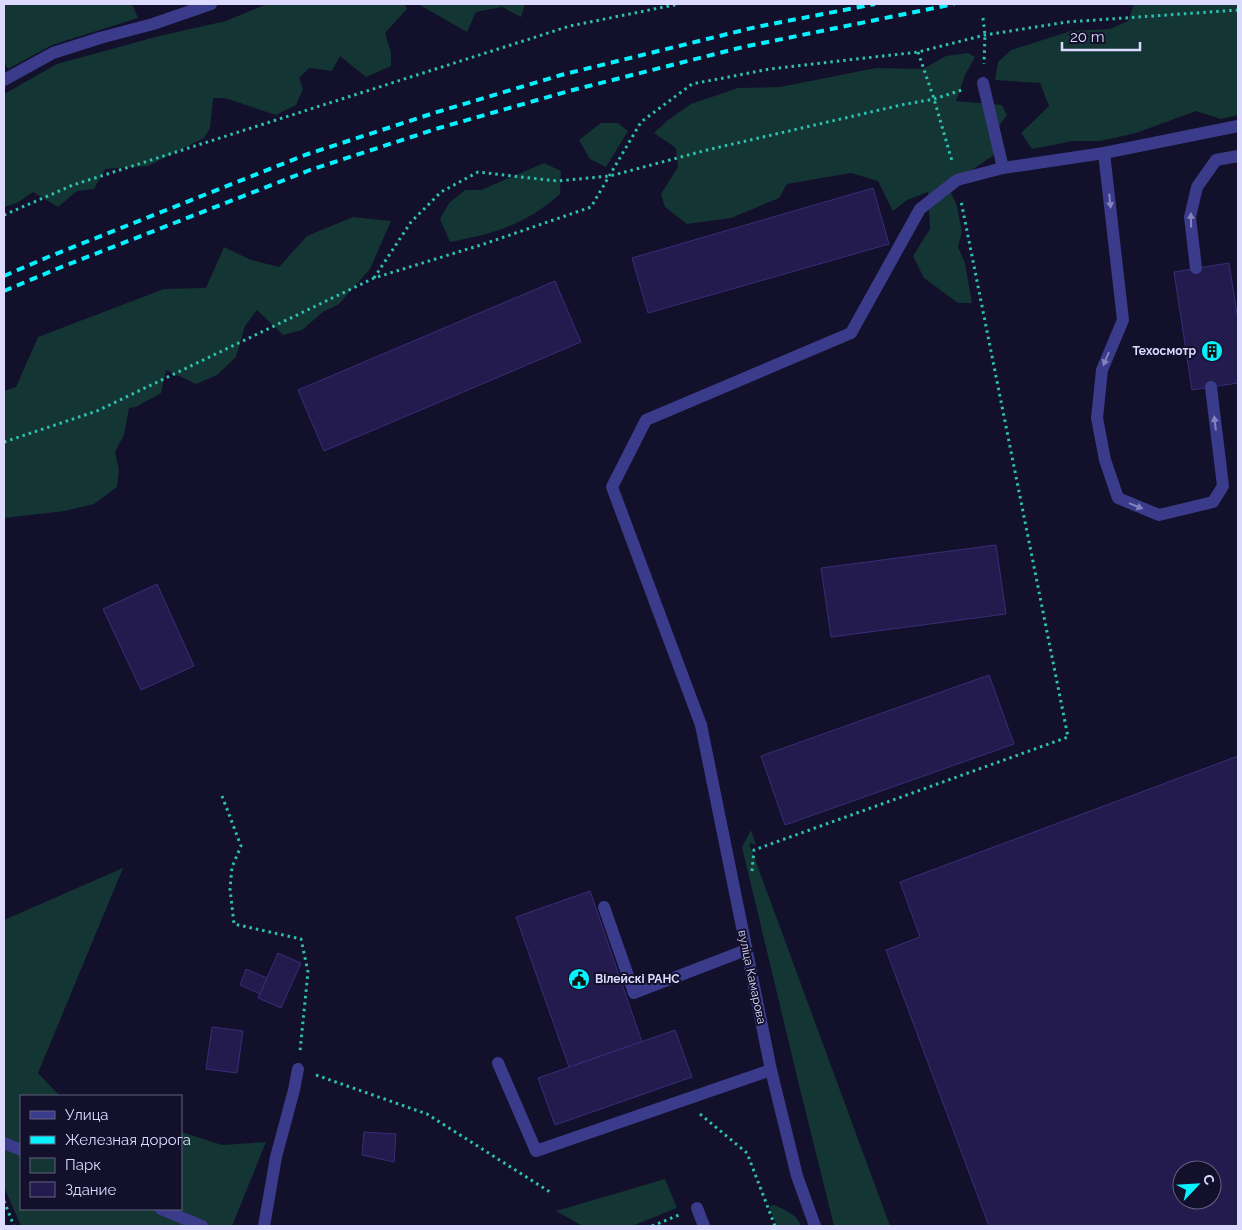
<svg xmlns="http://www.w3.org/2000/svg" width="1242" height="1230" font-family="Raleway,sans-serif">
  <rect width="100%" height="100%" fill="#13102b"/>
  <!-- green -->
  <g fill="#133533">
    <path d="M 4,4 L 132,4 L 138,18 L 52,45 L 8,69 L 4,62 Z"/>
    <path d="M 267,4 L 405,4 L 407,9 L 385,33 L 391,53 L 391,66 L 366,77 L 340,56 L 332,71 L 309,68 L 299,78 L 303,89 L 296,105 L 276,115 L 225,98 L 213,98 L 210,128 L 204,138 L 148,166 L 105,169 L 94,189 L 77,191 L 58,207 L 33,192 L 17,203 L 4,207 L 4,94 L 57,64 L 159,36 L 226,21 Z"/>
    <path d="M 418,4 L 525,4 L 521,17 L 502,7 L 476,12 L 467,32 Z"/>
    <path d="M 1134,4 L 1238,4 L 1238,115 L 1221,119 L 1196,111 L 1136,133 L 1101,141 L 1073,141 L 1032,149 L 1021,133 L 1049,106 L 1040,83 L 995,80 L 998,62 L 1011,50 L 1071,31 L 1110,29 L 1128,21 Z"/>
    <path d="M 968,53 L 975,57 L 965,75 L 956,101 L 1002,105 L 1007,115 L 995,131 L 997,153 L 948,186 L 957,206 L 962,232 L 958,247 L 965,263 L 972,303 L 958,303 L 924,278 L 913,256 L 930,229 L 928,192 L 907,200 L 893,211 L 878,181 L 851,173 L 787,184 L 779,198 L 731,218 L 687,224 L 665,207 L 661,194 L 678,167 L 676,148 L 654,133 L 668,120 L 691,104 L 738,88 L 780,87 L 876,68 L 923,69 L 946,56 Z"/>
    <path d="M 601,123 L 618,123 L 628,131 L 606,167 L 590,159 L 579,140 Z"/>
    <path d="M 544,163 L 561,171 L 560,194 C 527,224 493,234 450,242 L 440,219 L 449,203 L 465,190 L 481,190 Z"/>
    <path d="M 353,217 L 391,221 L 370,269 L 339,304 L 323,312 L 302,330 L 283,335 L 257,310 L 245,326 L 236,357 L 217,375 L 196,384 L 166,370 L 161,393 L 136,407 L 129,408 L 124,435 L 115,452 L 119,470 L 117,487 L 94,504 L 65,511 L 4,518 L 4,391 L 16,387 L 38,337 L 164,289 L 206,288 L 224,247 L 251,260 L 279,267 L 307,236 Z"/>
    <path d="M 751,830 L 756,845 L 749,843 L 890,1226 L 834,1226 L 798,1081 L 742,847 Z"/>
    <path d="M 123,868 L 38,1073 L 60,1096 L 21,1096 L 21,1209 L 181,1209 L 181,1132 L 222,1145 L 266,1142 L 232,1226 L 21,1226 L 4,1187 L 4,920 Z"/>
    <path d="M 665,1179 L 677,1208 L 632,1226 L 583,1226 L 556,1211 Z"/>
    <path d="M 774,1205 C 785,1210 797,1214 801,1226 L 777,1226 L 769,1207 Z"/>
  </g>
  <!-- building -->
  <g fill="#231b4d" stroke="#382d79" fill-rule="evenodd">
    <path d="M 873,188 L 889,244 L 648,313 L 632,258 Z"/>
    <path d="M 1229,263 L 1238,320 L 1238,383 L 1192,390 L 1174,272 Z"/>
    <path d="M 555,281 L 581,342 L 324,451 L 298,390 Z"/>
    <path d="M 996,545 L 1006,614 L 831,637 L 821,568 Z"/>
    <path d="M 157,584 L 194,666 L 141,690 L 103,609 Z"/>
    <path d="M 989,675 L 1014,744 L 785,825 L 761,756 Z"/>
    <path d="M 1238,756 L 1238,1226 L 989,1226 L 886,950 L 920,937 L 900,882 ZM 1182,1170 L 1212,1170 L 1212,1200 L 1182,1200 Z"/>
    <path d="M 590,891 L 642,1042 L 569,1067 L 516,917 Z"/>
    <path d="M 278,953 L 301,963 L 281,1008 L 258,998 Z"/>
    <path d="M 246,969 L 267,978 L 260,994 L 240,985 Z"/>
    <path d="M 212,1027 L 243,1031 L 237,1073 L 206,1069 Z"/>
    <path d="M 675,1030 L 692,1077 L 555,1125 L 538,1078 Z"/>
    <path d="M 364,1132 L 396,1134 L 394,1162 L 362,1155 Z"/>
  </g>
  <g fill="none" stroke-linecap="round" stroke-linejoin="round">
    <!-- path -->
    <g stroke="#2dc1b1" stroke-width="3" stroke-dasharray="2.5 4" stroke-linecap="butt">
      <path d="M 983,18 L 985,35 L 984,64"/>
      <path d="M 918,52 L 934,99 L 952,161"/>
      <path d="M 4,215 L 73,185 L 570,26 L 679,4"/>
      <path d="M 374,278 L 411,222 L 441,192 L 478,172 L 557,181 L 610,176 L 707,150 L 901,105 L 934,99 L 965,89"/>
      <path d="M 4,442 L 97,411 L 374,278 L 484,244 L 591,207 L 641,122 L 692,84 L 770,69 L 918,52 L 985,35 L 1067,22 L 1238,10"/>
      <path d="M 222,796 L 241,846 L 232,867 L 230,889 L 234,924 L 301,939 L 308,972 L 300,1051"/>
      <path d="M 752,871 L 754,850 L 1068,737 L 961,201"/>
      <path d="M 316,1075 L 427,1114 L 550,1192"/>
      <path d="M 700,1114 L 747,1153 L 775,1226"/>
      <path d="M 4,1201 L 14,1226"/>
      <path d="M 652,1226 L 679,1215"/>
    </g>
    <!-- lane -->
    <g stroke="#3a3b8b" stroke-width="12">
      <path d="M 983,83 L 1003,168 L 1104,153 L 1238,126"/>
      <path d="M 1104,153 L 1123,320 L 1102,370 L 1097,418 L 1105,460 L 1118,498 L 1159,515 L 1213,502 L 1223,486 L 1211,387"/>
      <path d="M 1196,268 L 1190,217 L 1197,187 L 1216,160 L 1238,156"/>
      <path d="M 701,725 L 612,487 L 646,420 L 851,333 L 920,209 L 957,180 L 1003,168"/>
      <path d="M 604,907 L 634,993 L 746,950"/>
      <path d="M 498,1063 L 536,1151 L 771,1070"/>
      <path d="M 4,1143 L 21,1150"/>
      <path d="M 697,1208 L 704,1226"/>
      <path d="M 161,1209 L 202,1226"/>
      <path d="M 264,1226 L 276,1157 L 294,1090 L 298,1069"/>
    </g>
    <!-- street -->
    <g stroke="#3a3b8b" stroke-width="12">
      <path d="M 4,80 L 53,53 L 100,38 L 153,24 L 211,4"/>
      <path d="M 701,725 L 771,1070 L 797,1176 L 815,1226"/>
    </g>
    <!-- rail -->
    <g stroke="#06f2ff" stroke-width="4" stroke-dasharray="8 6" stroke-linecap="butt">
      <path d="M 4,276 L 48,257 L 305,155 L 434,113 L 561,75 L 756,27 L 875,4"/>
      <path d="M 4,291 L 59,268 L 310,170 L 439,128 L 569,91 L 743,47 L 954,4"/>
    </g>
  </g>
  <!-- one-way arrows -->
  <defs><path id="oneway-solid" d="M-6-.8H1V-3.2L6.5 0L1 3.2V.8H-6Z" transform="scale(1.25)"/></defs>
  <g fill="#8383bf">
    <use href="#oneway-solid" transform="translate(1110 201) rotate(84)"/>
    <use href="#oneway-solid" transform="translate(1191 220) rotate(-91)"/>
    <use href="#oneway-solid" transform="translate(1106 359) rotate(113)"/>
    <use href="#oneway-solid" transform="translate(1215 423) rotate(-97)"/>
    <use href="#oneway-solid" transform="translate(1136 506) rotate(22)"/>
  </g>
  <!-- icons -->
  <defs>
    <g id="building-disc" transform="scale(1.125)"><circle r="9.5" fill="#06f2ff" stroke="#13102b"/><path d="M-4-6H4V6H1V3H-1V6H-4ZM-2.5-4.3h1.7v1.8h-1.7ZM.8-4.3h1.7v1.8H.8ZM-2.5-1h1.7V.8h-1.7ZM.8-1h1.7V.8H.8Z" fill="#111"/></g>
    <g id="civic-disc" transform="scale(1.125)"><circle r="9.5" fill="#06f2ff" stroke="#13102b"/><path d="M-.6-6.5H3V-4.5H.6V-3L4-1V1h2V6H-6V1h2V-1L-.6-3ZM-1.2 2.5V6h2.4V2.5Z" fill="#111"/></g>
  </defs>
  <g fill-rule="evenodd">
    <use href="#building-disc" x="1212" y="351"/>
    <use href="#civic-disc" x="579" y="979"/>
  </g>
  <g text-anchor="middle" dominant-baseline="central" stroke-width="4" stroke-linejoin="round" paint-order="stroke">
    <!-- poi labels -->
    <g font-size="12" font-weight="bold" fill="#dddaff" stroke="#13102b" text-anchor="end">
      <text x="1196" y="351">Техосмотр</text>
      <text x="595" y="979" text-anchor="start">Вілейскі РАНС</text>
    </g>
    <!-- street labels -->
    <g font-size="12" fill="#dddaff" stroke="#13102b">
      <text transform="translate(752 977) rotate(78)">вуліца Камарова</text>
    </g>
  </g>
  <!-- border -->
  <rect width="1242" height="1230" fill="none" stroke="#dddaff" stroke-width="10"/>
  <!-- legend -->
  <rect x="20" y="1095" width="162" height="115" fill="#13102b" stroke="#646180"/>
  <rect x="30" y="1111" width="25" height="8" fill="#3a3b8b" stroke="#646180"/>
  <text x="65" y="1120" font-size="15" fill="#dddaff">Улица</text>
  <rect x="30" y="1136" width="25" height="8" fill="#06f2ff" stroke="#646180"/>
  <text x="65" y="1145" font-size="15" fill="#dddaff">Железная дорога</text>
  <rect x="30" y="1158" width="25" height="15" fill="#133533" stroke="#646180"/>
  <text x="65" y="1170" font-size="15" fill="#dddaff">Парк</text>
  <rect x="30" y="1182" width="25" height="15" fill="#231b4d" stroke="#646180"/>
  <text x="65" y="1195" font-size="15" fill="#dddaff">Здание</text>
  <!-- north arrow -->
  <g transform="translate(1197 1185) rotate(65)"><circle r="24" fill="#13102b" stroke="#646180"/>
  <path d="M0-4L9 19L0 12L-9 19Z" fill="#06f2ff"/>
  <text y="-8" font-size="14" font-weight="bold" text-anchor="middle" fill="#dddaff">С</text>
  </g>
  <!-- scale -->
  <path d="M1062 42v8h78v-8" fill="none" stroke="#dddaff" stroke-width="2.5"/>
  <text x="1070" y="42" font-size="15" fill="#dddaff" stroke="#13102b" stroke-width="4" paint-order="stroke">20 m</text>
</svg>
